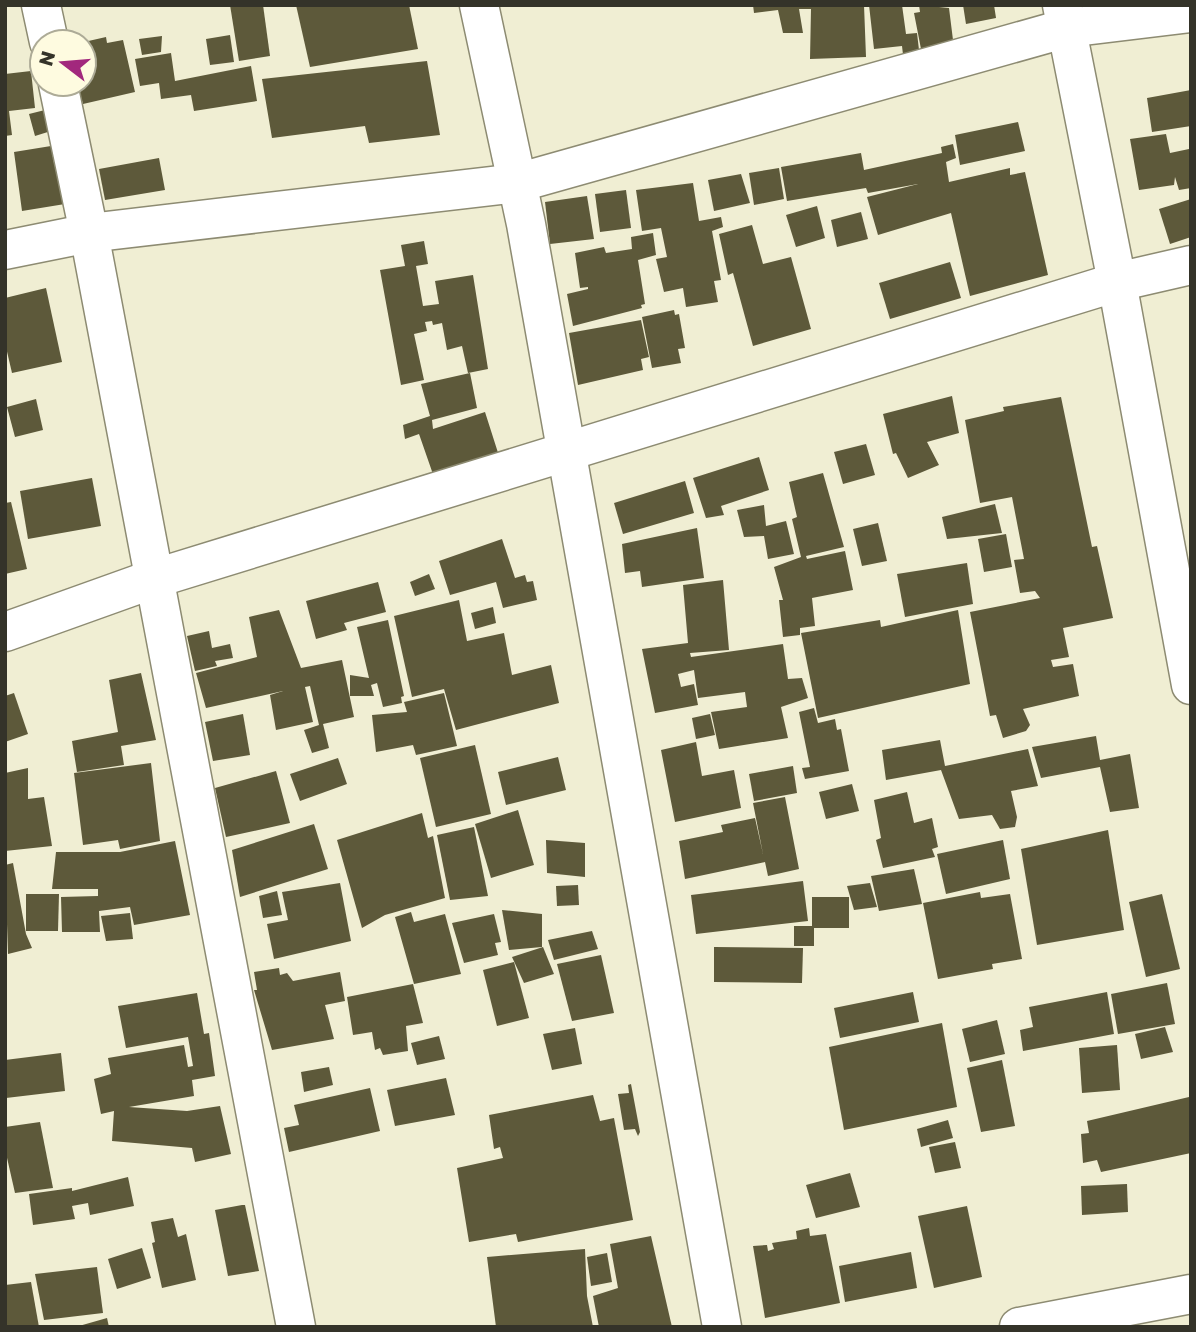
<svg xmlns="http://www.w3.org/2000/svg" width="1196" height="1332" font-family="'Golos Text',sans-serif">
  <rect width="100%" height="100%" fill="#f0eed3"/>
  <!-- building -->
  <g fill="#5d593a">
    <path d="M 230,5 L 263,5 L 270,56 L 239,61 Z"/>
    <path d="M 296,5 L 409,5 L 418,49 L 310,67 Z"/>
    <path d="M 753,5 L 864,5 L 866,57 L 810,59 L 811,9 L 799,9 L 803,33 L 783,33 L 778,10 L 754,13 Z"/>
    <path d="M 869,5 L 902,5 L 906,34 L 917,33 L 919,50 L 904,63 L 902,46 L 874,49 Z"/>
    <path d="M 919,5 L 949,8 L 954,48 L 921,49 L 914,13 L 920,12 Z"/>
    <path d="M 963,5 L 994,5 L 996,18 L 966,24 Z"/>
    <path d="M 230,35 L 234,62 L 210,65 L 206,39 Z"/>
    <path d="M 162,36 L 161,52 L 142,55 L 139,39 Z"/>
    <path d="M 106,37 L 107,43 L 123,40 L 135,92 L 83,104 L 78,87 L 84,84 L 84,42 Z"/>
    <path d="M 171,53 L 175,81 L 251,66 L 257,101 L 194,111 L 191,95 L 161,99 L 159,83 L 140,86 L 135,59 Z"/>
    <path d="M 427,61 L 440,135 L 369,143 L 365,126 L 272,138 L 262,79 Z"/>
    <path d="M 31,71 L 35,108 L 9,111 L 12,135 L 5,136 L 5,74 Z"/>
    <path d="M 1191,90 L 1191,126 L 1152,132 L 1147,98 Z"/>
    <path d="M 45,110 L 51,131 L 35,136 L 29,114 Z"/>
    <path d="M 1018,122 L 1025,151 L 960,165 L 955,135 Z"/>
    <path d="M 1166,134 L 1170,153 L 1189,149 L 1191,188 L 1179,190 L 1175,177 L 1174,185 L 1139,190 L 1130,139 Z"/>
    <path d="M 953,144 L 956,158 L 946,162 L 949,182 L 1010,168 L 1010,175 L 1025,172 L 1048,275 L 970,296 L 951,213 L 878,235 L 867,197 L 918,184 L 868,193 L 866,188 L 787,201 L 781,167 L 861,153 L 864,170 L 942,153 L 941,147 Z"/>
    <path d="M 51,146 L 54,163 L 58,162 L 65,204 L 22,211 L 14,152 Z"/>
    <path d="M 159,158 L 165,190 L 105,200 L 99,169 Z"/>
    <path d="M 779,168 L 784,199 L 754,205 L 749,173 Z"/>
    <path d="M 741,174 L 750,203 L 714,211 L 708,180 Z"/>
    <path d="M 693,183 L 699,221 L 721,217 L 723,227 L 712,231 L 721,280 L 714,281 L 718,302 L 686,307 L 683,288 L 664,292 L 656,259 L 667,257 L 661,228 L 642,231 L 636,190 Z"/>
    <path d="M 626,190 L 631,228 L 600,232 L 595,194 Z"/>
    <path d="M 587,196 L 594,239 L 550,244 L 545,202 Z"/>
    <path d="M 1191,199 L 1191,237 L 1170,244 L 1159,209 Z"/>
    <path d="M 817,206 L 825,238 L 796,247 L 786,215 Z"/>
    <path d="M 861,212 L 868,239 L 837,247 L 831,220 Z"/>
    <path d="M 752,225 L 763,264 L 791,257 L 811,329 L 753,346 L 733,273 L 728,275 L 719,234 Z"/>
    <path d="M 653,233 L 656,255 L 638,260 L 645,304 L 641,305 L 642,308 L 573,326 L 567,294 L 588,289 L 588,287 L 580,288 L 575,253 L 604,247 L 606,253 L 632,249 L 631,237 Z"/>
    <path d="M 424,241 L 428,264 L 416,266 L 423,306 L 439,304 L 435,281 L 473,275 L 488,369 L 468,373 L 462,346 L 447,350 L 442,323 L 433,325 L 432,321 L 425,322 L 427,331 L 414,334 L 424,380 L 401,385 L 380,270 L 405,266 L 401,245 Z"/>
    <path d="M 950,262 L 961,298 L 890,319 L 879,283 Z"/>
    <path d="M 46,288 L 62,362 L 12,373 L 5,343 L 5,298 Z"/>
    <path d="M 674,310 L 675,315 L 679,314 L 685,348 L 678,349 L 681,363 L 652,368 L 642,317 Z"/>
    <path d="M 641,320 L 649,357 L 641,359 L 643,370 L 578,385 L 569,333 Z"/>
    <path d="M 470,373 L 477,408 L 432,420 L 433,429 L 485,412 L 500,459 L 435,480 L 419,434 L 405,439 L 403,425 L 430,416 L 421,384 Z"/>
    <path d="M 952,396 L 959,433 L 927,442 L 939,465 L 908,478 L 896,453 L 893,454 L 883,414 Z"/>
    <path d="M 1061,397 L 1092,547 L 1097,546 L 1113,618 L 1063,628 L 1069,657 L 1051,660 L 1053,667 L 1073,664 L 1079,696 L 1023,709 L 1030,725 L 1026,731 L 1003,738 L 996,715 L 990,716 L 970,612 L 1040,598 L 1035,591 L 1020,593 L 1014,560 L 1024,559 L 1012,497 L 980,503 L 965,420 L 1004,411 L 1003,407 Z"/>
    <path d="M 36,399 L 43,430 L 15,437 L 7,407 Z"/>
    <path d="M 866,444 L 875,475 L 843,484 L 834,452 Z"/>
    <path d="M 759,457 L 769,490 L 721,506 L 724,515 L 706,518 L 693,478 Z"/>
    <path d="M 823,473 L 844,547 L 806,556 L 807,559 L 845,551 L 853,590 L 812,598 L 815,626 L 800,628 L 800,635 L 783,637 L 779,600 L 783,600 L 774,567 L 801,557 L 792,519 L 797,517 L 789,482 Z"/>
    <path d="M 92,478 L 101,526 L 28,539 L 20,491 Z"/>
    <path d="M 685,481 L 694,513 L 623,534 L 614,503 Z"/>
    <path d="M 11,502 L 27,569 L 5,574 L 5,503 Z"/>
    <path d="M 995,504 L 1002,533 L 947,539 L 942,517 Z"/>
    <path d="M 764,505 L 766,526 L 786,521 L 794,554 L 768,559 L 764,536 L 744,537 L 737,510 Z"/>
    <path d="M 878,523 L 887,561 L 862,566 L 853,529 Z"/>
    <path d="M 697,528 L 704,578 L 642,587 L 640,571 L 625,573 L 622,544 Z"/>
    <path d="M 1006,534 L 1012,567 L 984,572 L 978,539 Z"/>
    <path d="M 502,539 L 515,578 L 525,575 L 527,582 L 533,581 L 537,600 L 503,608 L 496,582 L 450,595 L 439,561 Z"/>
    <path d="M 967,563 L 973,604 L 905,617 L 897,574 Z"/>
    <path d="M 429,574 L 435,589 L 415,596 L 410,582 Z"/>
    <path d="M 723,580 L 729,650 L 690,653 L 691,657 L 783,644 L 788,679 L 802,678 L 808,698 L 781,707 L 788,738 L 719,749 L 711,712 L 747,707 L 745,692 L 698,698 L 694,670 L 678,674 L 681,687 L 694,684 L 698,705 L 655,713 L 642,649 L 688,643 L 683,585 Z"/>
    <path d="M 378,582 L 386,612 L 344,623 L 347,630 L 316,639 L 306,601 Z"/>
    <path d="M 459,600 L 467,641 L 504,633 L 512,675 L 551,665 L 559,703 L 456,730 L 444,689 L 412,697 L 394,616 Z"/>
    <path d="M 493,607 L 496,623 L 475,629 L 471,613 Z"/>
    <path d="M 279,610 L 301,668 L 342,660 L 354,717 L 323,724 L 329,748 L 312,753 L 304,730 L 319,725 L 310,686 L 305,687 L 313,722 L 276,730 L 270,695 L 283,691 L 206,708 L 196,673 L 257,657 L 249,617 Z"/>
    <path d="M 958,610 L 970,684 L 818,718 L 801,633 L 880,620 L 881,627 Z"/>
    <path d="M 388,620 L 404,696 L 401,697 L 402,703 L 383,707 L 377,683 L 371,685 L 374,696 L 350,696 L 350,675 L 369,678 L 357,627 Z"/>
    <path d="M 209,631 L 212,648 L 230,644 L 233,658 L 215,661 L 217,666 L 195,671 L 187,636 Z"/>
    <path d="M 141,673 L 156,740 L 121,746 L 124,765 L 77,772 L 72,741 L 118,732 L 109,680 Z"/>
    <path d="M 14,693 L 28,734 L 5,742 L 5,696 Z"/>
    <path d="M 444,693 L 457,746 L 416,755 L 413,745 L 376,752 L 372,715 L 407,712 L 404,702 Z"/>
    <path d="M 814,708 L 818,723 L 835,719 L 837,730 L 841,729 L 849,771 L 805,779 L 802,768 L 810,767 L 799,712 Z"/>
    <path d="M 243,714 L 250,755 L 213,761 L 205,722 Z"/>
    <path d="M 710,714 L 715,735 L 696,739 L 692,718 Z"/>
    <path d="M 1096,736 L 1100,760 L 1130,754 L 1139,808 L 1110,812 L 1100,767 L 1041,778 L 1032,747 Z"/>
    <path d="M 940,740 L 945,766 L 1028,749 L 1038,786 L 1011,791 L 1017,817 L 1015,827 L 1000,829 L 992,815 L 959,819 L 941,770 L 886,780 L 882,750 Z"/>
    <path d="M 696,742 L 702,776 L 734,770 L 741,808 L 675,822 L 661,750 Z"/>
    <path d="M 475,745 L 491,814 L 436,827 L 420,758 Z"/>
    <path d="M 558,757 L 566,790 L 506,805 L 498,772 Z"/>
    <path d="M 338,758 L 347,784 L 300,801 L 290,774 Z"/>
    <path d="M 151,763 L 160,841 L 120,849 L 118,840 L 83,845 L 74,773 Z"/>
    <path d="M 793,766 L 797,793 L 754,801 L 749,774 Z"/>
    <path d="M 28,768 L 28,799 L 44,797 L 52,846 L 5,851 L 5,773 Z"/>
    <path d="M 276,771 L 290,823 L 226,837 L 215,788 Z"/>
    <path d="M 852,784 L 859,811 L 826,819 L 819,792 Z"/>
    <path d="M 907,792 L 914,823 L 932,818 L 938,847 L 932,849 L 935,857 L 883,868 L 876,840 L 881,838 L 874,800 Z"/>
    <path d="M 785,797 L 799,869 L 768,876 L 765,862 L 685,879 L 679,841 L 723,832 L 721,825 L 755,818 L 763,854 L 753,803 Z"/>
    <path d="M 518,810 L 534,865 L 491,878 L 475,824 Z"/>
    <path d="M 422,813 L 428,838 L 433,836 L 445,898 L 385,915 L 362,928 L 337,840 Z"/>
    <path d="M 314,824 L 328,869 L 240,897 L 232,850 Z"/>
    <path d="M 474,827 L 488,896 L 450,900 L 437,835 Z"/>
    <path d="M 1108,830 L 1124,930 L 1037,945 L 1021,849 Z"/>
    <path d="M 546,840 L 585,843 L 585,877 L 547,873 Z"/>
    <path d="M 1003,840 L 1010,879 L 946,894 L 937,854 Z"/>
    <path d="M 175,841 L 190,915 L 134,925 L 130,907 L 99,911 L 100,932 L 62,932 L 61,897 L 98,896 L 98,889 L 52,889 L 56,852 L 120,852 Z"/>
    <path d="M 13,863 L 26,934 L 32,948 L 8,954 L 5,865 Z"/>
    <path d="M 914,869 L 922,904 L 879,911 L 871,876 Z"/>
    <path d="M 803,881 L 808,921 L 696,934 L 691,895 Z"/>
    <path d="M 340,883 L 351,941 L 274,959 L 267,924 L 288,920 L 282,892 Z"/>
    <path d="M 870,883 L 877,907 L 854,910 L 847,886 Z"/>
    <path d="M 578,885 L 579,905 L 557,906 L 556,886 Z"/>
    <path d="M 277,891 L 282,915 L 263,918 L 259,896 Z"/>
    <path d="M 980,892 L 981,898 L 1010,894 L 1022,959 L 992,964 L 993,969 L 938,979 L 923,903 Z"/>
    <path d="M 26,894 L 59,894 L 58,931 L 26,931 Z"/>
    <path d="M 1162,894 L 1180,969 L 1146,977 L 1129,902 Z"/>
    <path d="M 812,897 L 849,897 L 849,928 L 814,928 L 814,946 L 794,946 L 794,926 L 812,926 Z"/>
    <path d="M 502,910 L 542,914 L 542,947 L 509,950 Z"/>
    <path d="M 411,912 L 414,922 L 445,914 L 461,974 L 414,984 L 395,917 Z"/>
    <path d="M 130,913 L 133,939 L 106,941 L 101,916 Z"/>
    <path d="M 494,914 L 501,942 L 495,943 L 498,955 L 464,963 L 452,923 Z"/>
    <path d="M 592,931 L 598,949 L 554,960 L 548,940 Z"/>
    <path d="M 543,947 L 554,974 L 524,983 L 512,957 Z"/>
    <path d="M 714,947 L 803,948 L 802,983 L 714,982 Z"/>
    <path d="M 601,955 L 614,1013 L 572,1021 L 557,964 Z"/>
    <path d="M 514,962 L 529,1018 L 497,1026 L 483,970 Z"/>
    <path d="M 279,968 L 280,975 L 287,973 L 293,981 L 340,972 L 345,1001 L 325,1005 L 334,1039 L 272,1050 L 254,990 L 257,990 L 254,972 Z"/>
    <path d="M 1167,983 L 1175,1024 L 1118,1034 L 1111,994 Z"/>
    <path d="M 413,984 L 423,1023 L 406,1026 L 408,1051 L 383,1055 L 380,1048 L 375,1050 L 372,1032 L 353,1035 L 347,997 Z"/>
    <path d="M 913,992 L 919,1022 L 840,1038 L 834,1008 Z"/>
    <path d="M 1107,992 L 1114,1034 L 1023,1051 L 1020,1030 L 1033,1027 L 1029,1007 Z"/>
    <path d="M 197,993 L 204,1034 L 209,1033 L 215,1076 L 192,1080 L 194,1096 L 129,1107 L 187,1111 L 220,1106 L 231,1154 L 195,1162 L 192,1148 L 112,1141 L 114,1111 L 101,1114 L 94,1079 L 111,1074 L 108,1058 L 184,1045 L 188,1067 L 193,1066 L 188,1037 L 126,1048 L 118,1006 Z"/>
    <path d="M 997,1020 L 1005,1054 L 970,1062 L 962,1029 Z"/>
    <path d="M 942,1023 L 957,1107 L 844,1130 L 829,1047 Z"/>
    <path d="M 1165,1027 L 1173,1052 L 1141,1059 L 1135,1034 Z"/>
    <path d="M 575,1028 L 582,1064 L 552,1070 L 543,1034 Z"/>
    <path d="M 439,1036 L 445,1059 L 417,1065 L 411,1043 Z"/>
    <path d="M 1117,1045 L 1120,1090 L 1082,1093 L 1079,1048 Z"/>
    <path d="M 61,1053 L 65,1091 L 6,1098 L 5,1060 Z"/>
    <path d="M 1002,1060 L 1015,1126 L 981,1132 L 967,1068 Z"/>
    <path d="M 329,1067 L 333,1085 L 304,1092 L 301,1072 Z"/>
    <path d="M 446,1078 L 455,1115 L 395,1126 L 387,1090 Z"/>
    <path d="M 631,1084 L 640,1132 L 638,1136 L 635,1129 L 624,1130 L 618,1094 L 629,1093 L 628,1085 Z"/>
    <path d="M 370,1088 L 380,1131 L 289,1152 L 284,1128 L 299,1125 L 294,1105 Z"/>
    <path d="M 593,1095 L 600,1121 L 614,1118 L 633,1220 L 518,1242 L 516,1234 L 469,1242 L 457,1168 L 503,1158 L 500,1147 L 494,1149 L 489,1115 Z"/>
    <path d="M 1189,1097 L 1191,1153 L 1101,1172 L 1097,1160 L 1083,1163 L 1081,1134 L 1089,1133 L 1087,1121 Z"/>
    <path d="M 948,1120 L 953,1138 L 921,1147 L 917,1129 Z"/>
    <path d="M 40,1122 L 53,1188 L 15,1193 L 5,1149 L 5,1127 Z"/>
    <path d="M 955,1142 L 961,1168 L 935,1173 L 929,1147 Z"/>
    <path d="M 850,1173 L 860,1207 L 816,1218 L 806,1185 Z"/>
    <path d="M 128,1177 L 134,1206 L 90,1215 L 88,1203 L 72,1206 L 75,1219 L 33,1225 L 29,1194 L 72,1188 L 72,1191 Z"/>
    <path d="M 1127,1184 L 1128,1212 L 1082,1215 L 1081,1186 Z"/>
    <path d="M 242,1205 L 245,1205 L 259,1271 L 228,1276 L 215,1210 Z"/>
    <path d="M 967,1206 L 982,1277 L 934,1288 L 918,1216 Z"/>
    <path d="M 173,1218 L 178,1237 L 186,1234 L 196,1280 L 162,1288 L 152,1243 L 155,1242 L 151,1222 Z"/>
    <path d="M 809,1228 L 810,1236 L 826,1234 L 840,1303 L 765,1318 L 753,1246 L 767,1245 L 768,1251 L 774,1249 L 772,1243 L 797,1239 L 796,1231 Z"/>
    <path d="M 651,1236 L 672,1327 L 599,1327 L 593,1296 L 618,1288 L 610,1244 Z"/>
    <path d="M 142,1248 L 151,1278 L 117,1289 L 108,1259 Z"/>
    <path d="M 585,1249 L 587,1296 L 593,1327 L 496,1327 L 487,1257 Z"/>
    <path d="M 911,1252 L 917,1288 L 845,1302 L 839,1266 Z"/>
    <path d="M 607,1253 L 612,1282 L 591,1286 L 587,1257 Z"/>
    <path d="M 97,1267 L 103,1313 L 44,1320 L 35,1274 Z"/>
    <path d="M 31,1282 L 39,1327 L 5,1327 L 5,1285 Z"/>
    <path d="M 107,1318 L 109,1327 L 79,1327 L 79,1326 Z"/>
  </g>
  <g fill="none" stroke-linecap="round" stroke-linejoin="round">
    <!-- street casing -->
    <g stroke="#8d8b72" stroke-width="41">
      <g id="street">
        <path d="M 41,5 L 49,42"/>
        <path d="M 479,5 L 526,224 L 722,1327"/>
        <path d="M 1062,5 L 1117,282 L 1191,685"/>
        <path d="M 58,84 L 89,233 L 296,1327"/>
        <path d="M 5,250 L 89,233 L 517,183 L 1067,28 L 1191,13"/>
        <path d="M 5,632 L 153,579 L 1117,282 L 1191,265"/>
        <path d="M 1019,1327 L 1191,1294"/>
      </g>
    </g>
    <!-- street -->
    <use href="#street" stroke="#fff" stroke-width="38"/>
  </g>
  <!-- border -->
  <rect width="1196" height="1332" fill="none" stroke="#343329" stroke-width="14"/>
  <!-- north arrow -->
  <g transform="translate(63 63) rotate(286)"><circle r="33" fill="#fefbe0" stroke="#adab97" stroke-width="2"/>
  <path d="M0-5L12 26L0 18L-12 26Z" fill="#a2287d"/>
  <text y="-10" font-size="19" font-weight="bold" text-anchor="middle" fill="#343329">N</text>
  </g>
</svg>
